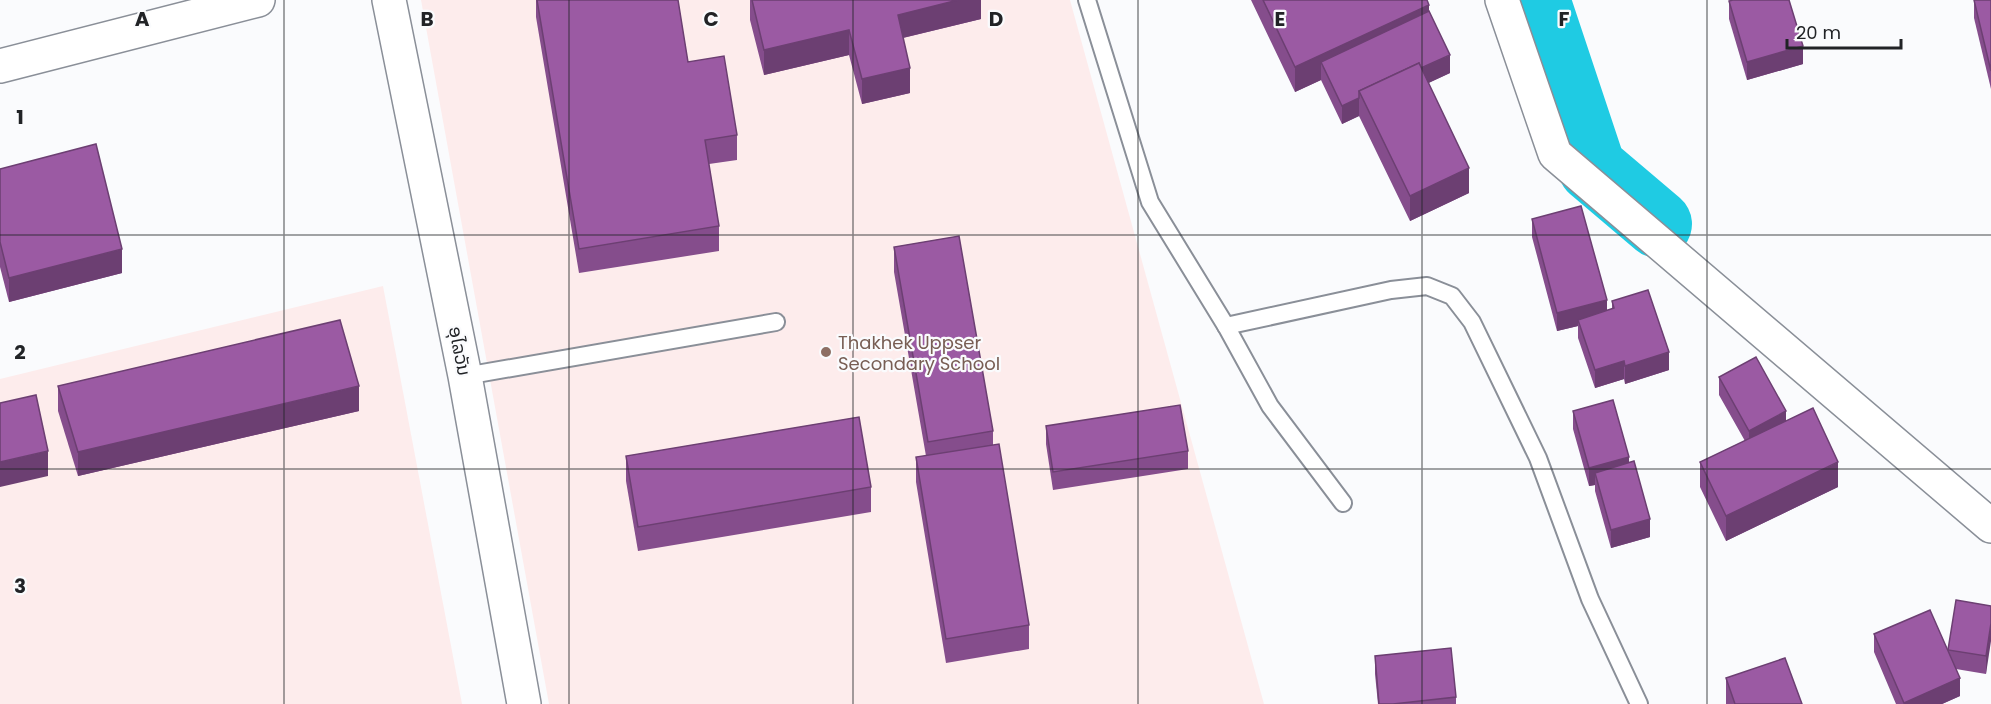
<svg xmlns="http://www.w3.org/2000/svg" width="1991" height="704" font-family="Poppins,'Noto Sans Lao',sans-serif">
  <rect width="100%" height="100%" fill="#fafbfd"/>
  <!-- education -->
  <g fill="#fdecec">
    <path d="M 421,0 L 1070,0 L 1264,704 L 549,704 Z"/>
    <path d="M 383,286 L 462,704 L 0,704 L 0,379 Z"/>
  </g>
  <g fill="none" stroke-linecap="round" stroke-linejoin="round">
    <!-- river -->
    <path stroke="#1fcbe3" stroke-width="68" d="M 1536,0 L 1592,168 L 1658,224"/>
    <!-- service casing -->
    <g stroke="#8a8f98" stroke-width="20">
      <g id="service">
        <path d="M 1087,0 L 1150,202 L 1226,326 L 1270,406 L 1343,503"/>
        <path d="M 1226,326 L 1391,290 L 1427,286 L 1452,296 L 1472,322 L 1538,458 L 1590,599 L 1639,704"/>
        <path d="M 465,376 L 776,322"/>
      </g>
    </g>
    <!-- minor casing -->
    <g stroke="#8a8f98" stroke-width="36">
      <g id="minor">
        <path d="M 1502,0 L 1555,154 L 1991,526"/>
        <path d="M 0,66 L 258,0"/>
      </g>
    </g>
    <!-- tertiary casing -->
    <g stroke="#8a8f98" stroke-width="36">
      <path id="tertiary" d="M 389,0 L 465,376 L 524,704"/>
    </g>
    <!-- service -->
    <use href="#service" stroke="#fff" stroke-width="16"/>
    <!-- minor -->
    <use href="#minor" stroke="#fff" stroke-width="33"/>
    <!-- tertiary -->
    <use href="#tertiary" stroke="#fff" stroke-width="33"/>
  </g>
  <!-- wall -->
  <g fill="#854d8c">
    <path d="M 536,0 L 678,0 L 688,62 L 737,135 L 737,160 L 709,164 L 719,226 L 719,251 L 579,273 L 536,17 Z"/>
    <path d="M 750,0 L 981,0 L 981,19 L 903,38 L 910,93 L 862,104 L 849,55 L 764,75 L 750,20 Z"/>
    <path d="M 1251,0 L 1427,0 L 1429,11 L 1450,73 L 1428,83 L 1469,193 L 1410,221 L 1359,116 L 1342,124 L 1321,80 L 1295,92 Z"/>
    <path d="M 1974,0 L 1991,0 L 1991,89 L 1974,18 Z"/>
    <path d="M 1729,1 L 1803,64 L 1747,80 L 1729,19 Z"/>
    <path d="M 0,169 L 122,273 L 9,302 L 0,267 Z"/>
    <path d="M 1532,219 L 1607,310 L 1612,309 L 1612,301 L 1669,370 L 1625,384 L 1624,379 L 1595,388 L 1578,338 L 1578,326 L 1557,331 L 1532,237 Z"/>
    <path d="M 894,247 L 993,431 L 993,445 L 1029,625 L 1029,649 L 946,663 L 916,482 L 916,457 L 926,456 L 894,272 Z"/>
    <path d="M 1719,377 L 1786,421 L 1838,487 L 1726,541 L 1700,487 L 1700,462 L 1745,441 L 1719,395 Z"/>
    <path d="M 58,386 L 359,411 L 78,476 L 58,411 Z"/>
    <path d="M 1573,411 L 1629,463 L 1650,537 L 1611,548 L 1595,491 L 1595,485 L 1589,486 L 1573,429 Z"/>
    <path d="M 1046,426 L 1188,451 L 1188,469 L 1053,490 L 1046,444 Z"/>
    <path d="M 626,456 L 871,487 L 871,512 L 638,551 L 626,481 Z"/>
    <path d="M 1991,606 L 1986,674 L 1956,669 L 1960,696 L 1942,704 L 1896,704 L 1874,652 L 1874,634 L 1948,652 L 1948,650 Z"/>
    <path d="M 1375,656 L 1456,697 L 1456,704 L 1378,704 L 1375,674 Z"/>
    <path d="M 1726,678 L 1802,704 L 1726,704 Z"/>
  </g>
  <!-- shaded-wall -->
  <g fill="#6c3f72">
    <path d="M 958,0 L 981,0 L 981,19 L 898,39 L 898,15 Z"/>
    <path d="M 1429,5 L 1429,29 L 1321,62 L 1321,80 L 1295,92 L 1295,67 Z"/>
    <path d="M 849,30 L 849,55 L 764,75 L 764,50 Z"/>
    <path d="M 1803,46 L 1803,64 L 1747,80 L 1747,62 Z"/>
    <path d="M 1450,55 L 1450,73 L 1369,111 L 1362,96 Z"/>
    <path d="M 910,68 L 910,93 L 862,104 L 862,79 Z"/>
    <path d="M 1359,98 L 1359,116 L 1342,124 L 1342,106 Z"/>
    <path d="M 1469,168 L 1469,193 L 1410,221 L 1410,196 Z"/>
    <path d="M 122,249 L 122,273 L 9,302 L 9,278 Z"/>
    <path d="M 1607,300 L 1607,318 L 1578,320 L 1578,326 L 1557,331 L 1557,313 Z"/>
    <path d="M 1669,352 L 1669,370 L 1625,384 L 1625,366 Z"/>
    <path d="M 1624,361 L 1624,379 L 1595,388 L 1595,370 Z"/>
    <path d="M 359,386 L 359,411 L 78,476 L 78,452 Z"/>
    <path d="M 1786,411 L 1786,429 L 1749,449 L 1749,431 Z"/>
    <path d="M 48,451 L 48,476 L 0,487 L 0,462 Z"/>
    <path d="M 1629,457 L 1629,475 L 1595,473 L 1595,485 L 1589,486 L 1589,468 Z"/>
    <path d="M 1838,462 L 1838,487 L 1726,541 L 1726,516 Z"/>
    <path d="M 1650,519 L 1650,537 L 1611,548 L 1611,530 Z"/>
    <path d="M 1991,623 L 1991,641 L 1986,674 L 1986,656 Z"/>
    <path d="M 1960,678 L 1960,696 L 1942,704 L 1904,704 L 1904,703 Z"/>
  </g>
  <!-- building -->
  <g fill="#9b5aa3" stroke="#6c3f72" stroke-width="1.5">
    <path d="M 537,0 L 678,0 L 688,62 L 724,56 L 737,135 L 705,140 L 719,226 L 579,249 Z"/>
    <path d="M 752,0 L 958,0 L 898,15 L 910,68 L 862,79 L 849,30 L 764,50 Z"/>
    <path d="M 1263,0 L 1427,0 L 1429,5 L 1295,67 Z"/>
    <path d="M 1733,0 L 1789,0 L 1803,46 L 1747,62 L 1729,1 Z"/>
    <path d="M 1974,0 L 1991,0 L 1991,71 Z"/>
    <path d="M 1429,11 L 1450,55 L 1421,68 L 1419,63 L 1359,91 L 1359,98 L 1342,106 L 1321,62 Z"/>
    <path d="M 1419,63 L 1469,168 L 1410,196 L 1359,91 Z"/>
    <path d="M 96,144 L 122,249 L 9,278 L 0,242 L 0,169 Z"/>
    <path d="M 1581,206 L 1607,300 L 1557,313 L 1532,219 Z"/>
    <path d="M 959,236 L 993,431 L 928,442 L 894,247 Z"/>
    <path d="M 1648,290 L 1669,352 L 1625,366 L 1624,361 L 1595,370 L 1578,320 L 1614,308 L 1612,301 Z"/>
    <path d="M 340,320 L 359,386 L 78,452 L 58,386 Z"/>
    <path d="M 1756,357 L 1786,411 L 1749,431 L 1719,377 Z"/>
    <path d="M 36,395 L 48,451 L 0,462 L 0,403 Z"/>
    <path d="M 1613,400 L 1629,457 L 1589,468 L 1573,411 Z"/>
    <path d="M 1180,405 L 1188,451 L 1053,472 L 1046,426 Z"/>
    <path d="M 1813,408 L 1838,462 L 1726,516 L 1700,462 Z"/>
    <path d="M 859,417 L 871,487 L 638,527 L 626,456 Z"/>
    <path d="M 999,444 L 1029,625 L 946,639 L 916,457 Z"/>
    <path d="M 1634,461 L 1650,519 L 1611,530 L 1595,473 Z"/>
    <path d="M 1956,600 L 1991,606 L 1991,623 L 1986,656 L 1948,650 Z"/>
    <path d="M 1930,610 L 1960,678 L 1904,703 L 1874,634 Z"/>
    <path d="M 1451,648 L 1456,697 L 1393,704 L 1379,704 L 1375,656 Z"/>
    <path d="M 1785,658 L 1802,704 L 1735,704 L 1726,678 Z"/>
  </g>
  <!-- grid -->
  <path fill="none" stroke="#212326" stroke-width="1.5" stroke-opacity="0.55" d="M 284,0 L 284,704M 569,0 L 569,704M 853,0 L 853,704M 1138,0 L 1138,704M 1422,0 L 1422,704M 1707,0 L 1707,704M 0,235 L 1991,235M 0,469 L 1991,469"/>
  <!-- markers -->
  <circle fill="#8d6e63" stroke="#fafbfd" stroke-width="2" cx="826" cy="352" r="6"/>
  <g text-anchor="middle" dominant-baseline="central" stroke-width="4.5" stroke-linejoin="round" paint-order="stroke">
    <!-- education labels -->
    <g font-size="18" fill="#785e54" stroke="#fafbfd" text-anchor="start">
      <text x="838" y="342">Thakhek Uppser<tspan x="838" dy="21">Secondary School</tspan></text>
    </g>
    <!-- street labels -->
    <g font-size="18" fill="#212326" stroke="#fafbfd">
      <text transform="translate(460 351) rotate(79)">ອຸໄລວັນ</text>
    </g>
  </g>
  <g font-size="20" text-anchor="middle" font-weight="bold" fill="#212326" stroke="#fafbfd" stroke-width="4.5" stroke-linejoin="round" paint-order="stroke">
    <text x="142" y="26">A</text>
    <text x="427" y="26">B</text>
    <text x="711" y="26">C</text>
    <text x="996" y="26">D</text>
    <text x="1280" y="26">E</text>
    <text x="1564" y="26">F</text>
    <text x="20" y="124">1</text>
    <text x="20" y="359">2</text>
    <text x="20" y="593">3</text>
  </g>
  <!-- scale -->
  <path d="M1787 39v9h114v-9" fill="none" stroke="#212326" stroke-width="3"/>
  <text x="1796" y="39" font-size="18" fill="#212326" stroke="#fafbfd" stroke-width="4.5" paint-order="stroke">20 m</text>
</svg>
